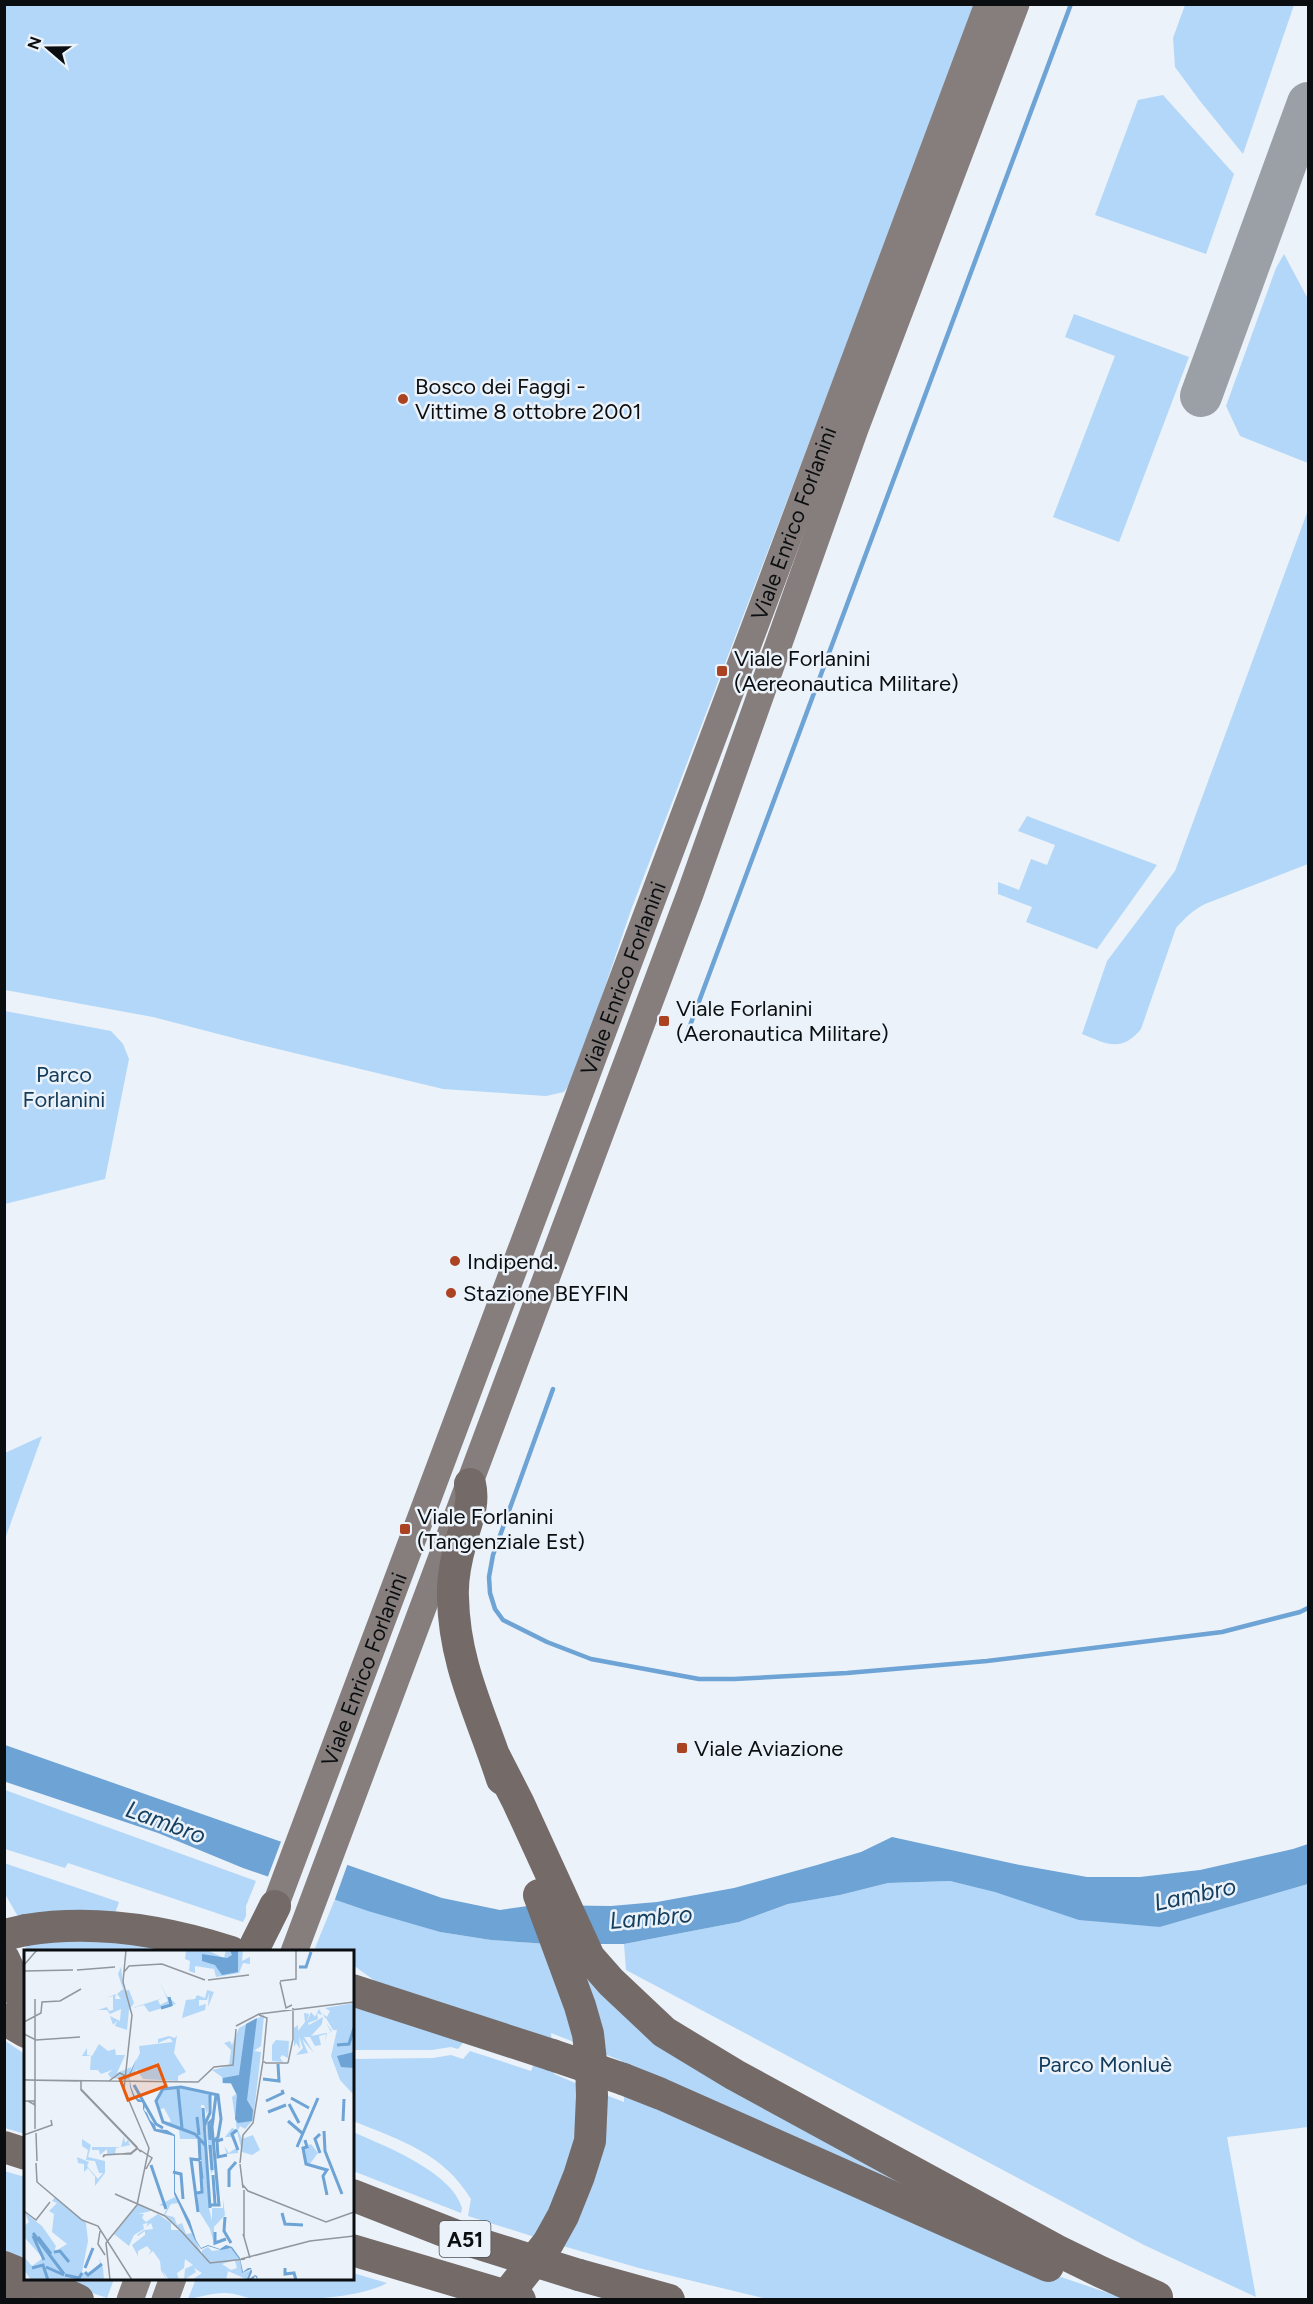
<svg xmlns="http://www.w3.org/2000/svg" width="1313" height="2304" font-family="Figtree,sans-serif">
  <rect width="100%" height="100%" fill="#ebf2f9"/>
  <!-- green -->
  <g fill="#b3d7f8">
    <path d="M 4,5 L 976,5 L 631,910 L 574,1078 L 564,1092 L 546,1096 L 443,1089 L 249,1042 L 153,1017 L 5,990 Z"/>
    <path d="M 1185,5 L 1294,5 L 1243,154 L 1200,101 L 1175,67 L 1173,38 Z"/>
    <path d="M 1163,95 L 1234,174 L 1206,254 L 1095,215 L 1138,100 Z"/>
    <path d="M 1284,254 L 1308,299 L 1308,463 L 1240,436 L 1226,406 L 1276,268 Z"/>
    <path d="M 1074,314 L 1189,357 L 1119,542 L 1053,517 L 1115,356 L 1065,337 Z"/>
    <path d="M 1308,510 L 1308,864 L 1205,904 C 1193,910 1185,918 1176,928 L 1141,1029 C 1121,1053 1107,1044 1082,1034 L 1107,961 L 1175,871 Z"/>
    <path d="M 1027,816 L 1157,865 L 1097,949 L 1026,922 L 1032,907 L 998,894 L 998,882 L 1019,890 L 1031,859 L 1047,865 L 1055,845 L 1018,831 Z"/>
    <path d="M 5,1011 L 111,1031 L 123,1044 L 129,1059 L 105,1179 L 5,1204 Z"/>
    <path d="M 42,1436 L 5,1539 L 5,1453 Z"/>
    <path d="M 5,1790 L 256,1881 L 246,1906 L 246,1916 L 243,1922 L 68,1863 L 65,1868 L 5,1849 Z"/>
    <path d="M 4,1863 L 119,1902 L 113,1919 L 20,1920 L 5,1894 Z"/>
    <path d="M 950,1881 L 1160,1927 L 1308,1884 L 1308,2127 L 1227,2137 L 1256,2297 L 1144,2245 L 626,1970 L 624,1944 L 739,1922 L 788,1904 L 840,1895 L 888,1883 Z"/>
    <path d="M 335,1899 L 440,1932 L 491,1940 L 548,1944 L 575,2032 L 574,2042 L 551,2033 L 552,2042 L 379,1984 L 353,1965 L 352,1952 L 324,1951 L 315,1948 Z"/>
    <path d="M 98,1935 L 188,1951 L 28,1951 L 22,1941 Z"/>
    <path d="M 572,1957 L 617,2000 L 1002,2226 L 622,2068 L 622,2061 L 597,2051 Z"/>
    <path d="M 352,2002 L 467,2038 L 458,2049 L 451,2047 L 432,2050 L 353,2050 Z"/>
    <path d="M 5,2041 L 25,2054 L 25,2134 L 5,2128 Z"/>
    <path d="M 470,2051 L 531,2071 L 537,2057 L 553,2062 L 554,2074 L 580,2085 L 576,2148 L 538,2238 L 468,2216 L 471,2199 C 443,2153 400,2140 353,2121 L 353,2059 L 433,2058 L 451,2055 L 463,2059 Z"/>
    <path d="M 624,2087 L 1058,2276 L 1126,2299 L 767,2299 L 639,2268 L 556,2244 L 595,2091 L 624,2102 Z"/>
    <path d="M 353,2132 C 385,2146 452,2172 462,2208 L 461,2213 L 353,2171 Z"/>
    <path d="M 4,2171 L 25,2177 L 25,2268 L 5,2259 Z"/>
    <path d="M 353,2273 L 387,2283 C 359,2299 293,2301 260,2300 C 248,2299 237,2293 224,2293 C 212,2293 200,2297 188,2299 L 196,2279 L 352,2278 Z"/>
    <path d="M 51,2279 L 114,2279 L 107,2298 Z"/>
  </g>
  <!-- water -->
  <path fill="#6da3d5" d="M 5,1745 L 442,1898 L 500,1910 L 535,1905 L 611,1906 L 657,1902 L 734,1888 L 817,1865 L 861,1852 L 892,1837 L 1015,1864 L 1087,1877 L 1140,1877 L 1200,1870 L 1293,1849 L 1308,1844 L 1308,1884 L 1160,1927 L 1079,1920 L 995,1892 L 950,1881 L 888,1883 L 840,1895 L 788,1904 L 739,1922 L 624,1944 L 548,1944 L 491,1940 L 440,1932 L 368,1911 L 243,1868 L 158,1833 L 6,1782 Z"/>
  <!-- pier -->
  <path fill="#ebf2f9" d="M 282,1839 L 348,1863 L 334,1902 L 267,1879 Z"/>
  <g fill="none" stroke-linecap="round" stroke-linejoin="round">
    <!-- stream -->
    <g stroke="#6da3d5" stroke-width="4.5">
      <path d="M 685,1039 L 1071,4"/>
      <path d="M 553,1389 L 493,1555 L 489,1577 L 490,1593 L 495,1609 L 503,1620 L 547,1642 L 591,1659 L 699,1679 L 734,1679 L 847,1673 L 987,1661 L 1222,1632 L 1300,1612 L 1308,1608"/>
    </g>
    <!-- taxiway -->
    <path stroke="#9aa0a6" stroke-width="42" d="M 1201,396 L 1308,103"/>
    <!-- primary -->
    <g stroke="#867e7c" stroke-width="27">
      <path id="s1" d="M 268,1925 L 988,4"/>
      <path d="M 294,1952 L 690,894 L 855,429 L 1016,4"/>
      <path d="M 130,2300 L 138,2278"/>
      <path d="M 165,2300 L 173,2278"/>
    </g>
    <!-- motorway -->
    <g stroke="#746b69" stroke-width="32">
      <path d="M 470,1484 C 475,1505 466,1522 461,1542 C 456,1560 452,1579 453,1597 C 454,1665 482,1716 502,1779"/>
      <path d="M 496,1759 L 518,1802 L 589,1957 L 611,1982 L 664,2032 L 735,2075 L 1056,2250 L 1101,2272 L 1157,2297"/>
      <path d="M 26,1930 C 94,1919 166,1931 231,1952"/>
      <path d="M 252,1952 L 275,1906"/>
      <path d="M 4,1959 L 26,2007"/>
      <path d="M 352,1990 L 552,2055"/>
      <path d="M 4,2019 L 26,2032"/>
      <path d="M 623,2079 L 661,2094 L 1048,2266"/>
      <path d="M 4,2147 L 26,2154"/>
      <path d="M 4,2267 L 26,2276"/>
      <path d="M 579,2275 L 669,2300"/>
      <path d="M 31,2278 L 78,2300"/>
      <path d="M 4,2293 L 20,2300"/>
      <path d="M 503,2300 L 548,2243 L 563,2216 L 579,2176 L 590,2141 L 592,2096 L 591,2061 L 588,2034 L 580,2006 L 539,1895"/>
    </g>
    <!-- motorway-bridge -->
    <g stroke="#746b69" stroke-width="32">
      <path d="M 4,1935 L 26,1930"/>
      <path d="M 552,2055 L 623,2079"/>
      <path d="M 352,2195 L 467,2240 L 579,2275"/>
      <path d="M 352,2250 L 520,2300"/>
    </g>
  </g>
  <!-- markers -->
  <g fill="#ab4323" stroke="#ebf2f9" stroke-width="2">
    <circle cx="403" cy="399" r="6"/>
    <rect x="716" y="665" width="12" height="12" rx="3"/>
    <rect x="658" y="1015" width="12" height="12" rx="3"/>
    <circle cx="455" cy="1261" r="6"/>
    <circle cx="451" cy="1293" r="6"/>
    <rect x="399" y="1523" width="12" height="12" rx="3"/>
    <rect x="676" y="1742" width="12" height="12" rx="3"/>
  </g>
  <g text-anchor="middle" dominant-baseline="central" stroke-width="5" stroke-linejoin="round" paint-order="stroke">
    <!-- shield labels -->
    <rect fill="#ebf2f9" stroke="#4e5256" stroke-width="1.5" x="439.5" y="2221" width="51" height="36" rx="4.5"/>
    <g font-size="21" font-weight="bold" fill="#0b0e10">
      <text x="465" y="2239">A51</text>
    </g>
    <!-- poi labels -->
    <g font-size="22" fill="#0b0e10" stroke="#ebf2f9" text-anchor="start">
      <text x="415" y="386">Bosco dei Faggi -<tspan x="415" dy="25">Vittime 8 ottobre 2001</tspan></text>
      <text x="734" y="658">Viale Forlanini<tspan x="734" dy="25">(Aereonautica Militare)</tspan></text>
      <text x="676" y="1008">Viale Forlanini<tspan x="676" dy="25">(Aeronautica Militare)</tspan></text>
      <text x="467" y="1261">Indipend.</text>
      <text x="463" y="1293">Stazione BEYFIN</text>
      <text x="417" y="1516">Viale Forlanini<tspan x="417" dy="25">(Tangenziale Est)</tspan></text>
      <text x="694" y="1748">Viale Aviazione</text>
    </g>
    <!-- street labels -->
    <g font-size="22" fill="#0b0e10" stroke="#ebf2f9">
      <text stroke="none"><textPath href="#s1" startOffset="1497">Viale Enrico Forlanini</textPath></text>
      <text stroke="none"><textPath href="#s1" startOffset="1011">Viale Enrico Forlanini</textPath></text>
      <text stroke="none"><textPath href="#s1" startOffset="273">Viale Enrico Forlanini</textPath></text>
    </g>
    <!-- park labels -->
    <g font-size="22" fill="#113a5b" stroke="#ebf2f9">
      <text x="64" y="1074">Parco<tspan x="64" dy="25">Forlanini</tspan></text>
      <text x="1105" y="2064">Parco Monluè</text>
    </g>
    <!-- water labels -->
    <g font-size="24" font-style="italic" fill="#153e5f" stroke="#ebf2f9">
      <text transform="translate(166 1822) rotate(20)">Lambro</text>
      <text transform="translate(1195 1894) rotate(-12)">Lambro</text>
      <text transform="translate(651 1917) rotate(-5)">Lambro</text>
    </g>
  </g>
  <!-- overview -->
  <g transform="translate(24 1950)">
    <rect width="330" height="330" fill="#ebf2f9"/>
    <path d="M 162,0 L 183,0 L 200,8 L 202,0 L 219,0 L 218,11 L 226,7 L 226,14 L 219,13 L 215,23 L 192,27 L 190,19 L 171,16 L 171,23 L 165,21 L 166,11 L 161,9 ZM 97,17 L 100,41 L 105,40 L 110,53 L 105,60 L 103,80 L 91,76 L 93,71 L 89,75 L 86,66 L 96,71 L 97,59 L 86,64 L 83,60 L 74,60 L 83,57 L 85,61 L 89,60 L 89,46 L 82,48 L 92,44 L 91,49 L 97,49 L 93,44 L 99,39 L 94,24 ZM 135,30 L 142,45 L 152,54 L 125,62 L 120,55 L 108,58 L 139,48 L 134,50 L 136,55 L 144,51 ZM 183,40 L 190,42 L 184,57 L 185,43 L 183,50 L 175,50 L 175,56 L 182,54 L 181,60 L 158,68 L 162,50 L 171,49 L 173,45 L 181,48 ZM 330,53 L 330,142 L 328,143 L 316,130 L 307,106 L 313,80 L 309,80 L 302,68 L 301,68 L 299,64 L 303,67 L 306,61 L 301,58 ZM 295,59 L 298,65 L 293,63 L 294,69 L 284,73 L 285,75 L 299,67 L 298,74 L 287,86 L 307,82 L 302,73 L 308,81 L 303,83 L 301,92 L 302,84 L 295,86 L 297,95 L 291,96 L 286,87 L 280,87 L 290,103 L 278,89 L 284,103 L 272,105 L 279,98 L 275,87 L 276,99 L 272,93 L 270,97 L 270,78 L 274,75 L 274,81 L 281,72 L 280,63 L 285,64 L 283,72 L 287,62 L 291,67 ZM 240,65 L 237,96 L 230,101 L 237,102 L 229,170 L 221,179 L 216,176 L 214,180 L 218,189 L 229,185 L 236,200 L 228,205 L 218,202 L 213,181 L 208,184 L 214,199 L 214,203 L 203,204 L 200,196 L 205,203 L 212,198 L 207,187 L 201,187 L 208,178 L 213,180 L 208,147 L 212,144 L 207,134 L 198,133 L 198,127 L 188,120 L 205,116 L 207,100 L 200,93 L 206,91 L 208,95 L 215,78 ZM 153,85 L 150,103 L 162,122 L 154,126 L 154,131 L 119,129 L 112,119 L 111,124 L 106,124 L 116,103 L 115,96 L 149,92 L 146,88 L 134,93 L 134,89 L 145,86 L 151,88 ZM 252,90 L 265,91 L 264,108 L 258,105 L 256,108 L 259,112 L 248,111 L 248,95 ZM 75,94 L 84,101 L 91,99 L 92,105 L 101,105 L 93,123 L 107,117 L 105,130 L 87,128 L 84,124 L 88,120 L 77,124 L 74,120 L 66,120 L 67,106 L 58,106 L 63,98 L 63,105 L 68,106 ZM 142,138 L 179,140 L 186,146 L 183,165 L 180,155 L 177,155 L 185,258 L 188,271 L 188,258 L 199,258 L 199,249 L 201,265 L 190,277 L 190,294 L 186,279 L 173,258 L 174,244 L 179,243 L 175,189 L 156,189 L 155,180 L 141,175 L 147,171 L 140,158 L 134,160 L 133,150 ZM 190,168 L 187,177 L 190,219 L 187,224 L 182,174 ZM 278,183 L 279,197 L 287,194 L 294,203 L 285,215 L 279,207 ZM 100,186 L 101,193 L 104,190 L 106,195 L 92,198 L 91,204 L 83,204 L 83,199 L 76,205 L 75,200 L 68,200 L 68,197 L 97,197 ZM 58,189 L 67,195 L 64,207 L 81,211 L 81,223 L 71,236 L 71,227 L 64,218 L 60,222 L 60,214 L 54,213 L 53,207 L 65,212 L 63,216 L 74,229 L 79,223 L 75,223 L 71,211 L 62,210 L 64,200 L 58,196 ZM 31,247 L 62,273 L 64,291 L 58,322 L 64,325 L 76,313 L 75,308 L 79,318 L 80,330 L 7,330 L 0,320 L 0,307 L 8,316 L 19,308 L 0,287 L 0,276 L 5,272 L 1,263 L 18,276 L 32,296 L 30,302 L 43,294 L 28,282 L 30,264 L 25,261 L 33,253 L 28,251 ZM 151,247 L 155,253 L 147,254 L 141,265 L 150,267 L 153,275 L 158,273 L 162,284 L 169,283 L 178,305 L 178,300 L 184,297 L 188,301 L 208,298 L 215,309 L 198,314 L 207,320 L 213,318 L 211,311 L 216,310 L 218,323 L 228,320 L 224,330 L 204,321 L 202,330 L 168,330 L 178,323 L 170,318 L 172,322 L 160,330 L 161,319 L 169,315 L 161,309 L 160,318 L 153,323 L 155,330 L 145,330 L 138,320 L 143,330 L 137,321 L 136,311 L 129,301 L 124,305 L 127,301 L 123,296 L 114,301 L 114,306 L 108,295 L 121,285 L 121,281 L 114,286 L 113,285 L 120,280 L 129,279 L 127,273 L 122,277 L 124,273 L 119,274 L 120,279 L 110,285 L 105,296 L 90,284 L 114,254 L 127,261 L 114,264 L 120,264 L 118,268 L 122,272 L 134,264 L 147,273 L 147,280 L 156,280 L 140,264 L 144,257 L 135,255 Z" fill="#b3d7f8"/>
    <path d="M 206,0 L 214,0 L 214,22 L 198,25 L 191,15 L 178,11 L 178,4 L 203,8 L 208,5 ZM 233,68 L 223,150 L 229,160 L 228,171 L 214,173 L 211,169 L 213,145 L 207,133 L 199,133 L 199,128 L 215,125 L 222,74 ZM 112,83 L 113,108 L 107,123 L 105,125 L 107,137 L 111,147 L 120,152 L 121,155 L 120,160 L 123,163 L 126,170 L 131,175 L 132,179 L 143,180 L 151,185 L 151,242 L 166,271 L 172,290 L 177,298 L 184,295 L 196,299 L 202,295 L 208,297 L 216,308 L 219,322 L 224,318 L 227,318 L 228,322 L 225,329 L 231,325 L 233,326 L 234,330 L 231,326 L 229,330 L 223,329 L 227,319 L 218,323 L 216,310 L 207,298 L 197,300 L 184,296 L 177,299 L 171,290 L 150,244 L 150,186 L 130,181 L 119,159 L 119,152 L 114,152 L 109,146 L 106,137 L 105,124 L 113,108 ZM 330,102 L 330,118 L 317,117 L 313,106 Z" fill="#6da3d5"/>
    <path fill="none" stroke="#6da3d5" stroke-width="3" d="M 275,17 L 282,17 L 287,2M 137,58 L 147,55 L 145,47M 313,95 L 325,94 L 330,78M 239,129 L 255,131 L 254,114M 110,135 L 132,174 L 139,178M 154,139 L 158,178M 267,148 L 285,158M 242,151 L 259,143 L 258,140M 265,154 L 275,173M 179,158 L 186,258M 244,162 L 262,155M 173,167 L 175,185M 264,171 L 278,183M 319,171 L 320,149M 180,176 L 186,163 L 186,144M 213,180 L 208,184 L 214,200M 300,181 L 301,201 L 318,244M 296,184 L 291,189 L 296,203M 175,189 L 176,210M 199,189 L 193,191 L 194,207 L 203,205M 186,190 L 185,173 L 190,168M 281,190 L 283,197 L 279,198 L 282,214 L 303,220 L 299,226 L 303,245M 186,195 L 188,220M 182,196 L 171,184 L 139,172 L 132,151 L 139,139 L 157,137 L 194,145 L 197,169 L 194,187 L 190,191M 273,197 L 294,148M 176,211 L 178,229M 127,215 L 142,259M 149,222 L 157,224 L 159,249M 189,225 L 191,254M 205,237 L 205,220 L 212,212M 173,243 L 178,242 L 176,211M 186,255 L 195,255 L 188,177 L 192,145M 174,262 L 167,209 L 176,210M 258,263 L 261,274 L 279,275M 201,267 L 200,281 L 207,293M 191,282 L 191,293 L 202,289M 9,283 L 40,324M 9,286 L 20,310M 14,287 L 27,304M 30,302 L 36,301 L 45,312M 22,317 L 40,325M 8,318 L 19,315 L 24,330M 61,318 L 69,298M 261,318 L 261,324 L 270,323 L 272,330M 61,322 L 64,325 L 78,314M 41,325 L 55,328 L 58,323"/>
    <path fill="none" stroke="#91979c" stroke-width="1.5" d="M 0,15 L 13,0M 53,20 L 91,17M 0,21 L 49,20M 100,22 L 105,16 L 138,14 L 181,30M 184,30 L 225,25M 256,31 L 272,29 L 272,1M 256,32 L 262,58 L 268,55M 11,49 L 11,179M 235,65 L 243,68 L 239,110M 0,72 L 17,63 L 18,52 L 36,51 L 57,39M 212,76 L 235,64 L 330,52M 0,84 L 12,90 L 56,87M 241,113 L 264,113M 264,113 L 269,89 L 269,58M 0,130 L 174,132 L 190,117 L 209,115 L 212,79M 0,130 L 54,131M 56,131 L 57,132 L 57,139 L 113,198 L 107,203 L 97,204 L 94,204 L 81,205 L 79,207 L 80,205 L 97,204 L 107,204 L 108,203 L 113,199 L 113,197 L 57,139 L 57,132 L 56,131M 57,131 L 57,140 L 117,202M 85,131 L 96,123 L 103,127M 0,151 L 10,151 L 11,155 L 4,151 ZM 12,183 L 13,211M 0,185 L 28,175 L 27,170M 116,200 L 128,208 L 122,219M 12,213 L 13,232 L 58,270 L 74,276 L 108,330M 216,213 L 219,185 L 229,173 L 239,111 L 242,113M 216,214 L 219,238M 218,234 L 224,241 L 302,272 L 330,262M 91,244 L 141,266 L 158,282M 0,261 L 12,270 L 26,252M 76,281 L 74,294 L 81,305M 158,282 L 186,313 L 221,309M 219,284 L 220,287 L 220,240M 220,287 L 226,308M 217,309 L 286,291 L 330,286M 86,330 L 82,293 L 113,255 L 125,198 L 100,139 L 108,65 L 99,32 L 102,0"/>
    <path fill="#e8590c" fill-opacity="0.15" stroke="#e8590c" stroke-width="3" d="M 134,115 L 142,136 L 104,150 L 96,129 Z"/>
    <rect width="330" height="330" fill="none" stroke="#0b0e10" stroke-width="3"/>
  </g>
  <!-- border -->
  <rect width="1313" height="2304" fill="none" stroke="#0b0e10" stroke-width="12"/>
  <!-- north arrow -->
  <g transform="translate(48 48) rotate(290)" stroke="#ebf2f9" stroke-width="4.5" paint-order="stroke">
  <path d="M0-4.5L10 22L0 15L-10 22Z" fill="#0b0e10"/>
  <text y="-9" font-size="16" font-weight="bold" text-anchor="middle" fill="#0b0e10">N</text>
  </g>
</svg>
